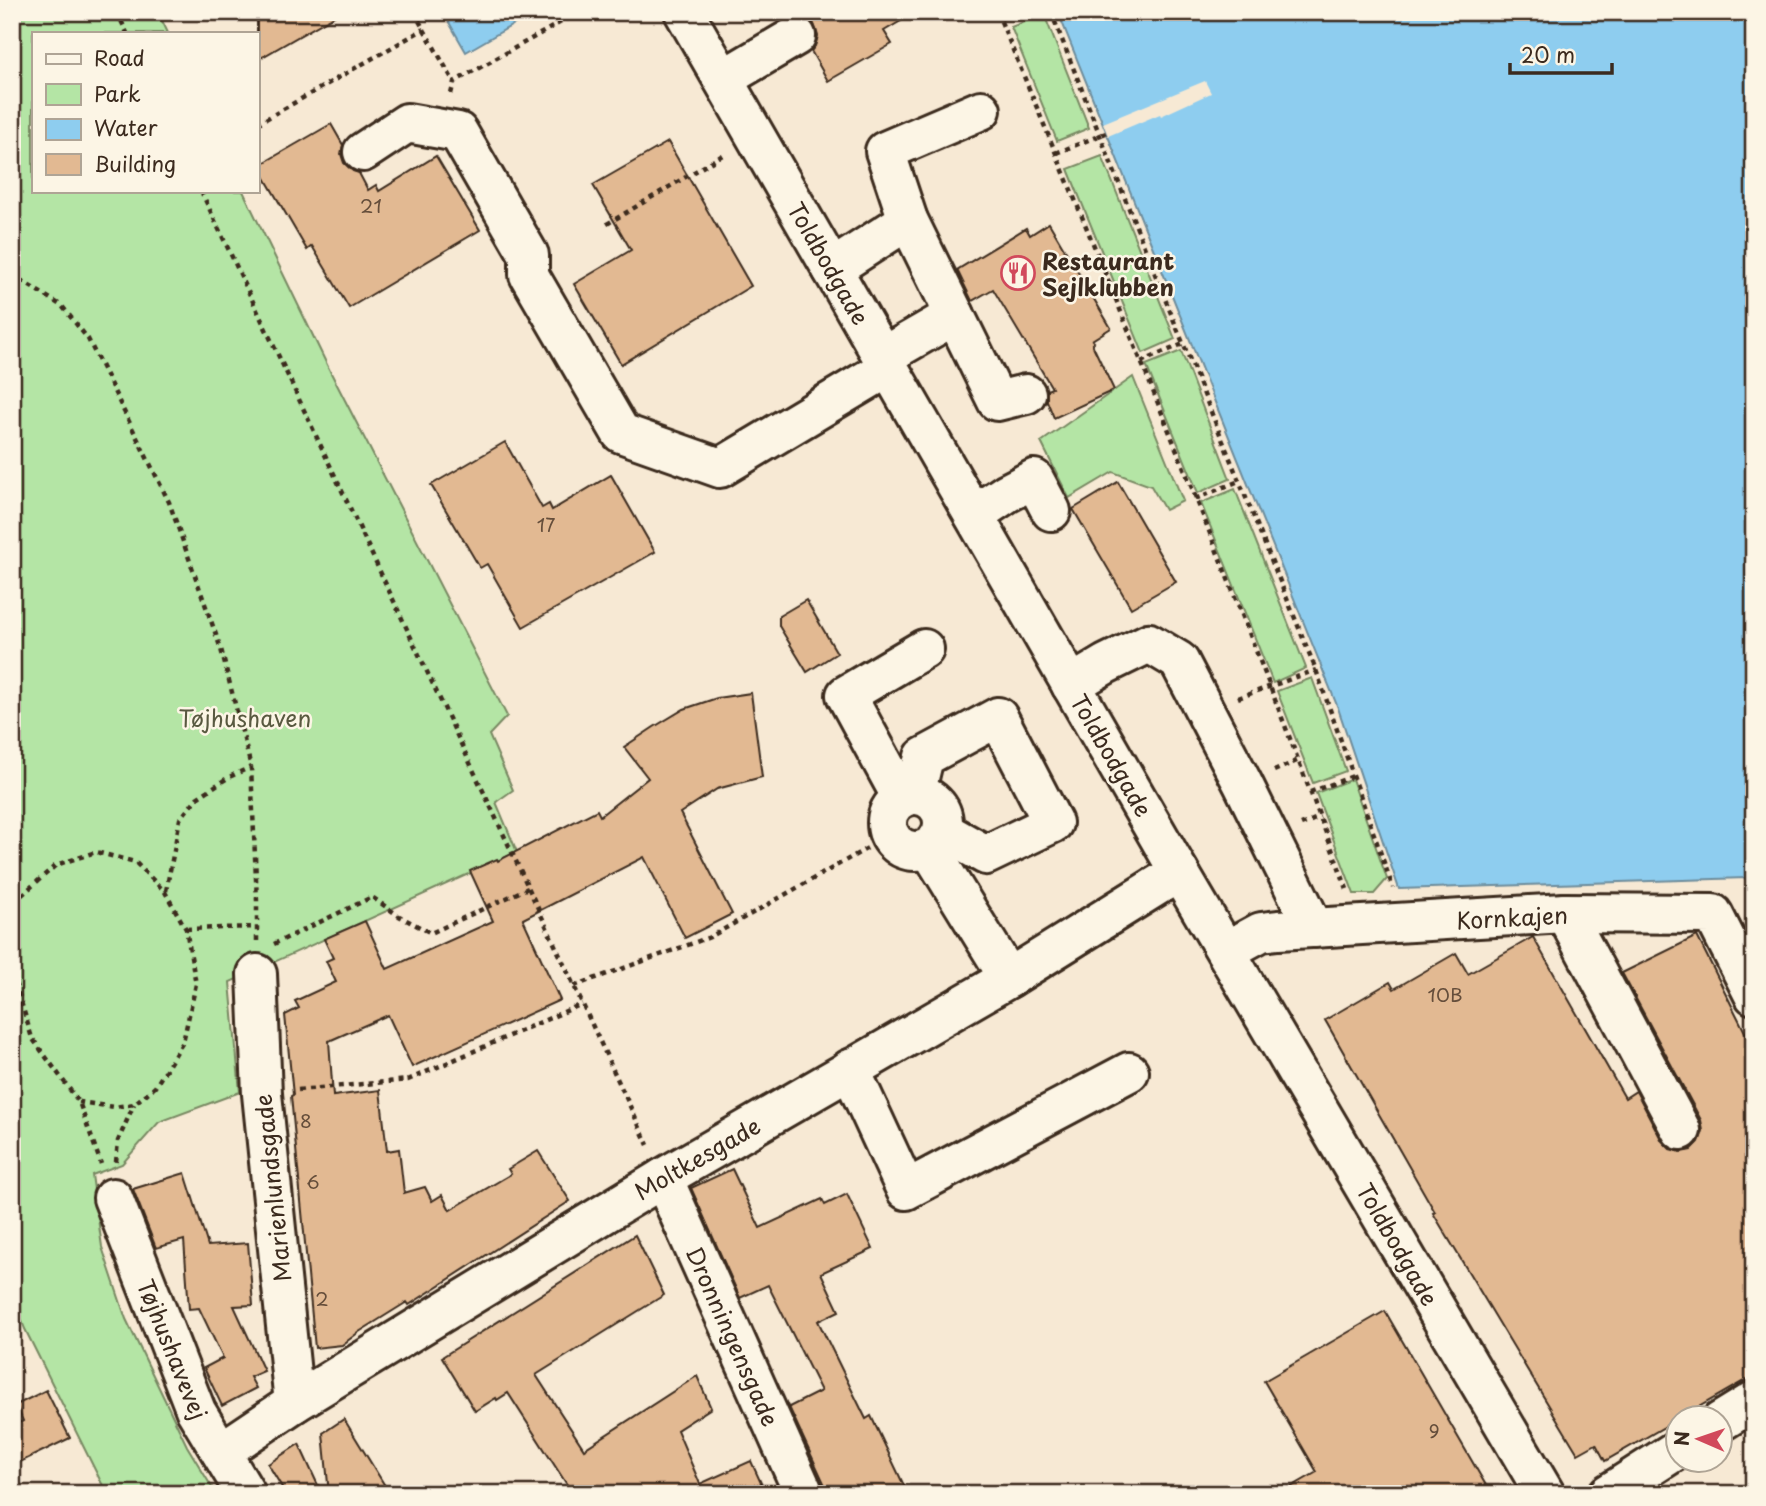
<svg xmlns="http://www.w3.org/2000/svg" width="1766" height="1506" font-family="'Playpen Sans',sans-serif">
  <rect width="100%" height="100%" fill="#f7e9d4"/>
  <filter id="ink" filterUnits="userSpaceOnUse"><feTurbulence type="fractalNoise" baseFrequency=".0143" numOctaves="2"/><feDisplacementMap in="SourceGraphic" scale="14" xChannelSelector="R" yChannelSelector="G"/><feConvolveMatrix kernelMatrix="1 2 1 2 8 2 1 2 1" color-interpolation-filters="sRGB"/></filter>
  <g filter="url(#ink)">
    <!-- green -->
    <g fill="#b4e5a5" stroke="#788862" stroke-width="2">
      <path d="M 12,12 L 158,12 L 168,33 L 33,33 L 33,191 L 243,191 L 331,373 L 507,716 L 489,735 L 513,790 L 496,802 L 517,852 L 230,982 L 240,1092 L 159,1122 L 122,1164 L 92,1175 L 102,1247 L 126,1319 L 187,1446 L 216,1494 L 107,1494 L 25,1329 L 12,1296 Z"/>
      <path d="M 1044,14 L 1089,128 L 1057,141 L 1011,27 Z"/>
      <path d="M 1102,156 L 1175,339 L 1143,353 L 1068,169 Z"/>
      <path d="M 1181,351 L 1230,479 L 1198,493 L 1146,365 Z"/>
      <path d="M 1133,377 L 1183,501 L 1165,510 L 1151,486 L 1113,472 L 1069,498 L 1041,442 Z"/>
      <path d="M 1235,489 L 1306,668 L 1273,683 L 1201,503 Z"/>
      <path d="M 1312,678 L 1346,771 L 1313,783 L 1277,691 Z"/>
      <path d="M 1352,779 L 1387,879 L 1374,894 L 1354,894 L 1316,793 Z"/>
    </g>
    <!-- water -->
    <g fill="#8ecdef" stroke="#6d8c9b" stroke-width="2">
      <path d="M 443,12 L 535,12 L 466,52 Z"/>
      <path d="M 1058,12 L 1754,12 L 1754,892 L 1746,878 L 1399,889 L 1338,708 Z"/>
    </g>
    <!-- pier -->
    <path fill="#f7e9d4" d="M 1205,81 L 1211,93 L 1161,116 L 1160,114 L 1108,136 L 1103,123 Z"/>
    <!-- building -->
    <g fill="#e2b992" stroke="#3b2a1e" stroke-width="2">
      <path d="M 257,12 L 341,12 L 257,60 Z"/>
      <path d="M 788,12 L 916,12 L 884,31 L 892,44 L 828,81 L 811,51 L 815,46 L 818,36 L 814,24 L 806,17 L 796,14 L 790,16 Z"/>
      <path d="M 331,124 L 343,145 L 341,154 L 344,163 L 353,171 L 359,173 L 368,190 L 376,185 L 379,191 L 436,156 L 480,230 L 349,308 L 312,246 L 307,250 L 258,166 Z"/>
      <path d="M 668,142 L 751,286 L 621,364 L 574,284 L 631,250 L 593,185 Z"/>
      <path d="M 1049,223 L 1111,328 L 1092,340 L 1094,342 L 1092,344 L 1114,390 L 1054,418 L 1047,401 L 1047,390 L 1052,388 L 993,289 L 972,301 L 957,270 L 1026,228 L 1030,235 Z"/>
      <path d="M 505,442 L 542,508 L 549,504 L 552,510 L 611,475 L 655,552 L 523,627 L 487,564 L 480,568 L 431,485 Z"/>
      <path d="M 1118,482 L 1176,582 L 1131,608 L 1073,509 Z"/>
      <path d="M 806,600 L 837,653 L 807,672 L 779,626 L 779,616 Z"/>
      <path d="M 751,693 L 762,777 L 717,789 L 680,813 L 732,914 L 685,938 L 644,857 L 523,919 L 560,1000 L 412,1067 L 388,1015 L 329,1041 L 333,1096 L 380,1090 L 387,1151 L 399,1149 L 404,1193 L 425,1187 L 432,1201 L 442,1195 L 450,1210 L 511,1174 L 508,1169 L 538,1151 L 570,1201 L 409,1305 L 407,1302 L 359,1332 L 342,1345 L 315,1348 L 291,1096 L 293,1095 L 285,1015 L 299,1008 L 295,1001 L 336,982 L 326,961 L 333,958 L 324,939 L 365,921 L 387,969 L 493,921 L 470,871 L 497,859 L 498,861 L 597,810 L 600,816 L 648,778 L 624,747 L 654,727 L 684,709 L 717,698 Z"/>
      <path d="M 1697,936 L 1754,1050 L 1754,1375 L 1605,1461 L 1596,1444 L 1578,1454 L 1433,1213 L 1435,1212 L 1325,1020 L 1390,982 L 1394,989 L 1456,953 L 1468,974 L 1533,937 L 1625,1098 L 1636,1091 L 1662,1141 L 1670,1149 L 1681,1152 L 1691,1150 L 1699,1142 L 1703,1131 L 1701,1120 L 1622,973 Z"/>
      <path d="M 732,1169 L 760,1228 L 822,1199 L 825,1205 L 847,1194 L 873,1249 L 821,1273 L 839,1311 L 818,1321 L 866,1419 L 871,1416 L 908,1494 L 829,1494 L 789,1407 L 821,1391 L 768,1285 L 740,1298 L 691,1188 Z"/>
      <path d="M 185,1173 L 208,1246 L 248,1243 L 253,1305 L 234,1306 L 264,1371 L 250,1377 L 256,1388 L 222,1406 L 204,1368 L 223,1358 L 199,1308 L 189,1309 L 184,1240 L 156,1248 L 133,1189 Z"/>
      <path d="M 635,1235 L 664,1295 L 536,1375 L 584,1449 L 697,1376 L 711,1408 L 677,1430 L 700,1484 L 751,1461 L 766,1494 L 573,1494 L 508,1393 L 497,1400 L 496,1398 L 475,1411 L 442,1357 Z"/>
      <path d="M 1385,1311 L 1491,1494 L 1279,1494 L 1317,1472 L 1264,1381 Z"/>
      <path d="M 46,1390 L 70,1438 L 12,1466 L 12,1426 L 23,1421 L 16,1405 Z"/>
      <path d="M 344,1419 L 390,1494 L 329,1494 L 323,1433 Z"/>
      <path d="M 299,1444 L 322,1494 L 286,1494 L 268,1464 Z"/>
    </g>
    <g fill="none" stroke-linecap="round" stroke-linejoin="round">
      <!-- minor casing -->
      <g stroke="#3b2a1e" stroke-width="44">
        <g id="minor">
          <path d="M 684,12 L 1179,872 L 1545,1494"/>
          <path d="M 723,79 L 796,36"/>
          <path d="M 981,110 L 885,151 L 908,220 L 997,401 L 1026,394"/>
          <path d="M 363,152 L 407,123 L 458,132 L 529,255 L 529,275 L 621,433 L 720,468 L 889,367"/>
          <path d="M 832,269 L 908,220"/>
          <path d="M 882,357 L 955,315"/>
          <path d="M 974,515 L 1007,493 L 1034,479 L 1051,511"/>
          <path d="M 1071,685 L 1106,664 L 1149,643 L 1179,661 L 1243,784 L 1314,928"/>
          <circle cx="915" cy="823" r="28"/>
          <path d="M 915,795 L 924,757 L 998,717 L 1053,823 L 986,855 L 943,831"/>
          <path d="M 902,798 L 846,695 L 924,649"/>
          <path d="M 929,848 L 1009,978"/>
          <path d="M 1565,913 L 1681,1130"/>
          <path d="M 1226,951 L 1261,932 L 1278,930 L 1565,913 L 1713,914 L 1754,995"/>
          <path d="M 257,974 L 262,1094 L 294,1403"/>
          <path d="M 850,1069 L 906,1190 L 1129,1072"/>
          <path d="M 663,1178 L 804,1494"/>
          <path d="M 113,1198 L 196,1411 L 246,1494"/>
          <path d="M 1720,1422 L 1754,1401"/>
          <path d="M 221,1452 L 294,1403 L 663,1178 L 1009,978 L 1179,872"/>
          <path d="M 1608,1494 L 1678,1449"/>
        </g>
      </g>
      <!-- path -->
      <g stroke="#3b2a1e" stroke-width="4.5" stroke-dasharray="5 5" stroke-linecap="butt">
        <path d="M 117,12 L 127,33"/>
        <path d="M 414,12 L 454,82"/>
        <path d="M 997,12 C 1119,303 1237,595 1347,889"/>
        <path d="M 1051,12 L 1159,284 L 1316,670 L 1393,888"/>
        <path d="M 451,94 L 454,82 L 579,12"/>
        <path d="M 257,124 L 424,29"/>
        <path d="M 1056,153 L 1106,133"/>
        <path d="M 201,191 L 509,846 L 648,1145"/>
        <path d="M 607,224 L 726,153"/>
        <path d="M 12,275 L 62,306 L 88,339 L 169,502 L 221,649 L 251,767 L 257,901 L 257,941"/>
        <path d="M 1141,362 L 1183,344"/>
        <path d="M 1195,499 L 1239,481"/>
        <path d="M 1238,698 L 1316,670"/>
        <path d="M 1274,771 L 1299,760"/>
        <path d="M 1310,792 L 1353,776"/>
        <path d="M 1301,825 L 1320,817"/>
        <path d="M 166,891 L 180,819 L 197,798 L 229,777 L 251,767"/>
        <path d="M 12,893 L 15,982 L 32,1038 L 79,1102 L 101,1164"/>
        <path d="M 14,902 L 56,865 L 96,852 L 135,862 L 165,892 L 186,929 L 196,984 L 183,1042 L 155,1087 L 134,1104 L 114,1107 L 79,1102"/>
        <path d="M 186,929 L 256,927"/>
        <path d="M 274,944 L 372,897 L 399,916 L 431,933 L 528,888"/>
        <path d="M 574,986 L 710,937 L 889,836"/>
        <path d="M 298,1090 L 408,1080 L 582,1004"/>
        <path d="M 116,1162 L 118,1141 L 134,1104"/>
      </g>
      <!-- minor -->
      <use href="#minor" stroke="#fcf5e5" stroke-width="38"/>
    </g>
  </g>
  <!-- icons -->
  <defs>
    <g id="restaurant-ring" transform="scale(1.75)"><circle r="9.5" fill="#fcf5e5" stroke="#d1495b" stroke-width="1.5"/><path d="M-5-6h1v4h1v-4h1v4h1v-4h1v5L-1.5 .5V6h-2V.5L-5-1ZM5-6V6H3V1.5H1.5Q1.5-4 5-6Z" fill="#d1495b"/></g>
  </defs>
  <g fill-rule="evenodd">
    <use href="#restaurant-ring" x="1018" y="273"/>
  </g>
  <g text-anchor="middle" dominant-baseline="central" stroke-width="5" stroke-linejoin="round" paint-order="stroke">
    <!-- number labels -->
    <g font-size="19" fill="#654e3b">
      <text x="371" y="205">21</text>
      <text x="546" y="524">17</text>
      <text x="1445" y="994">10B</text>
      <text x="306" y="1120">8</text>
      <text x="313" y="1181">6</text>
      <text x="322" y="1298">2</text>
      <text x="1434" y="1430">9</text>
    </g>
    <!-- poi labels -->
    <g font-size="23" font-weight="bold" fill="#3b2a1e" stroke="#fcf5e5" text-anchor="start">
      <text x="1042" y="260">Restaurant<tspan x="1042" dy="26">Sejlklubben</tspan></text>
    </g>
    <!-- street labels -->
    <g font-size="23" fill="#3b2a1e" stroke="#fcf5e5">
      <text transform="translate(829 263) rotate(60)">Toldbodgade</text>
      <text transform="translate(1112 755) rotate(60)">Toldbodgade</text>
      <text transform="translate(1512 917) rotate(-3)">Kornkajen</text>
      <text transform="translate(697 1158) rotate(-30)">Moltkesgade</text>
      <text transform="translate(272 1188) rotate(-96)">Marienlundsgade</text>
      <text transform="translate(1398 1244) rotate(60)">Toldbodgade</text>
      <text transform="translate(733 1336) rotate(66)">Dronningensgade</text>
      <text transform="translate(173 1349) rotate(68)">Tøjhushavevej</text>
    </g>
    <!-- park labels -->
    <g font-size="23" fill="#595940" stroke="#fcf5e5">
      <text x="245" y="717">Tøjhushaven</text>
    </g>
  </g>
  <!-- margin -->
  <rect width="1766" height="1506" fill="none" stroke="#fcf5e5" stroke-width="42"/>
  <rect x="21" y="21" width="1724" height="1464" fill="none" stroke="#3b2a1e" stroke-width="2.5" filter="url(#ink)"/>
  <!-- legend -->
  <rect x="32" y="32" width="228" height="161" fill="#fcf5e5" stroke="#afa495" stroke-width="2"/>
  <rect x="46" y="54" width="35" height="10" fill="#fcf5e5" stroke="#afa495" stroke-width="2"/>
  <text x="94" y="66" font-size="21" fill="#3b2a1e">Road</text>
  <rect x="46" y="84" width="35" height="21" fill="#b4e5a5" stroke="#afa495" stroke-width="2"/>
  <text x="94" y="102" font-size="21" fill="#3b2a1e">Park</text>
  <rect x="46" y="119" width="35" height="21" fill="#8ecdef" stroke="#afa495" stroke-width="2"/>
  <text x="94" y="136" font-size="21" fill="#3b2a1e">Water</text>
  <rect x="46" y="154" width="35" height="21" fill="#e2b992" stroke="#afa495" stroke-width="2"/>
  <text x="94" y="172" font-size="21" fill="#3b2a1e">Building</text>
  <!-- north arrow -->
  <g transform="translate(1699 1439) rotate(272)"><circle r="33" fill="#fcf5e5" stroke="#afa495" stroke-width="2"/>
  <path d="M0-5L12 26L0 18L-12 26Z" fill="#d1495b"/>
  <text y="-10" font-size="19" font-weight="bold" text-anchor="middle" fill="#3b2a1e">N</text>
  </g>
  <!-- scale -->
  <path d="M1510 63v10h102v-10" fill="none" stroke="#3b2a1e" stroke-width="3.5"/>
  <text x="1521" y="63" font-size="21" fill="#3b2a1e" stroke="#fcf5e5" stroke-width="5" paint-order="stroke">20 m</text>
</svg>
